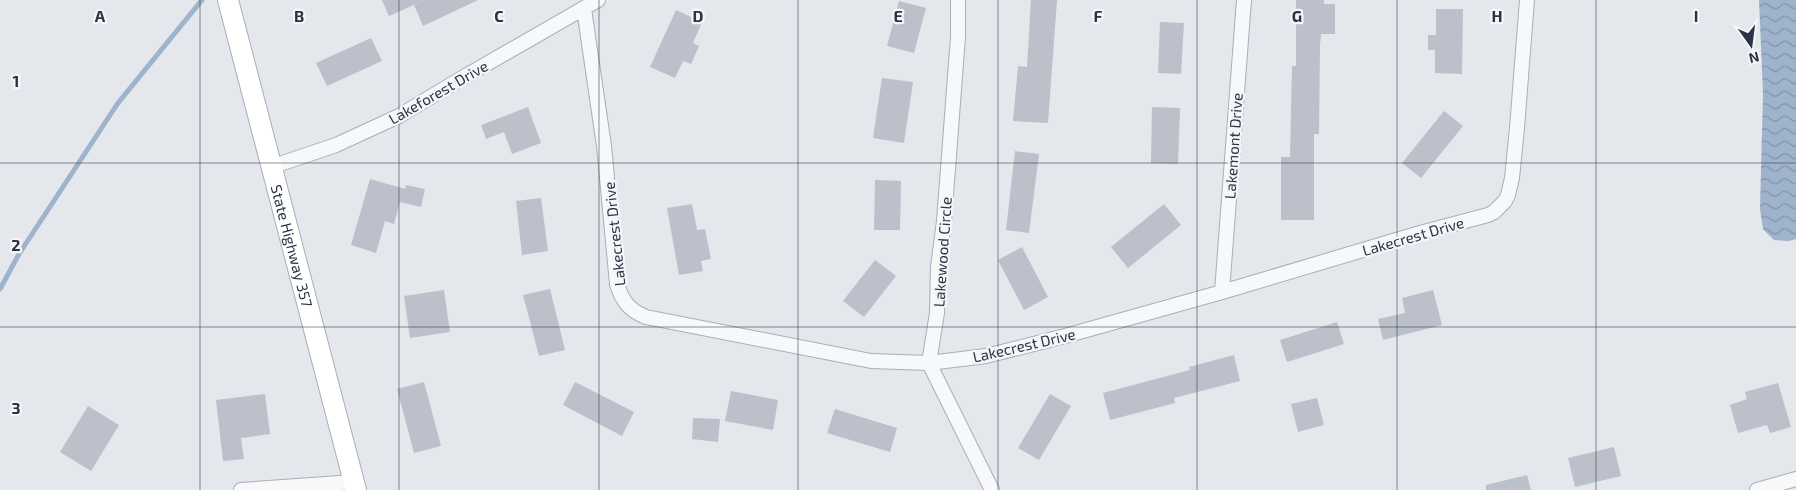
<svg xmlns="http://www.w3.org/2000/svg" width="1796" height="490" font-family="'Exo 2',sans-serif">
  <defs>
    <pattern id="water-waves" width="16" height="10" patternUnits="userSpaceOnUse" patternTransform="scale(1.25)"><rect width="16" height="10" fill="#9fb4cc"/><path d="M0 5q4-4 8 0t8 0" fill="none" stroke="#8293a7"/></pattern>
  </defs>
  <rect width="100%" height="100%" fill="#e4e7ec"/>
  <!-- water -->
  <path fill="url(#water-waves)" d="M 1759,0 L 1796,0 L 1796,239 L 1789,241 L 1774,240 L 1763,229 L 1760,209 L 1763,94 Z"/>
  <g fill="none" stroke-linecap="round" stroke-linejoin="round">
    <!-- stream -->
    <path stroke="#9fb4cc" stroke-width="5" d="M 0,289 L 19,254 L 118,103 L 202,0"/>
  </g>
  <!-- building -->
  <g fill="#bbc0ca">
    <path d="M 382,0 L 425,0 L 389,16 Z"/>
    <path d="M 425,0 L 478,0 L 423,26 L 414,5 Z"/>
    <path d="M 1031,0 L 1057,0 L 1048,123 L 1013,121 L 1018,66 L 1027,67 Z"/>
    <path d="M 1296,0 L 1324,0 L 1324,4 L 1335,4 L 1335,34 L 1321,34 L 1320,45 L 1319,134 L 1314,134 L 1314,220 L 1281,220 L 1281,157 L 1290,157 L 1292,66 L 1296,66 Z"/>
    <path d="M 899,1 L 926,8 L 914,53 L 887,46 Z"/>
    <path d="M 1436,9 L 1463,9 L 1462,74 L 1435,73 L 1435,50 L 1428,50 L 1428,35 L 1436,35 Z"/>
    <path d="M 676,10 L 702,22 L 693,43 L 699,46 L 691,64 L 683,61 L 675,78 L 650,67 Z"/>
    <path d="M 1160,22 L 1184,23 L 1181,74 L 1158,73 Z"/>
    <path d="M 371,38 L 382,61 L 327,86 L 316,63 Z"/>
    <path d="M 882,78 L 913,82 L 904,143 L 873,138 Z"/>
    <path d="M 528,107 L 541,143 L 512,154 L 504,132 L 486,139 L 481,125 Z"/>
    <path d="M 1152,107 L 1180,108 L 1178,164 L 1151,163 Z"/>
    <path d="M 1444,111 L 1463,126 L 1421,178 L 1402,163 Z"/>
    <path d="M 1015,151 L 1039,154 L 1029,233 L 1006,230 Z"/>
    <path d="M 370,179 L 405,189 L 406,185 L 425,189 L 421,207 L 400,202 L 394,224 L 385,221 L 376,253 L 351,245 Z"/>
    <path d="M 875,180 L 901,181 L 900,230 L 874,230 Z"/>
    <path d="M 541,198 L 548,251 L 522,255 L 516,201 Z"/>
    <path d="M 692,204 L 697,230 L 705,229 L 711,259 L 701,261 L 703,271 L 679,275 L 667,208 Z"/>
    <path d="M 1164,204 L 1181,225 L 1128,268 L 1111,247 Z"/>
    <path d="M 1022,247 L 1048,297 L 1024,310 L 998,260 Z"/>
    <path d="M 875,260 L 896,276 L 864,317 L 843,301 Z"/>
    <path d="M 550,289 L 565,350 L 539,356 L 523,295 Z"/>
    <path d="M 444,290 L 450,332 L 410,338 L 404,296 Z"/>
    <path d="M 1433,290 L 1442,325 L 1383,340 L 1378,319 L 1405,313 L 1402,298 Z"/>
    <path d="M 1337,322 L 1344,344 L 1287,362 L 1280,340 Z"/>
    <path d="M 1234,355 L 1240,381 L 1174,398 L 1175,403 L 1110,420 L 1103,393 L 1190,370 L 1189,367 Z"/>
    <path d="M 424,382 L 441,446 L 414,453 L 397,389 Z"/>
    <path d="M 575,382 L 634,412 L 622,436 L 563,405 Z"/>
    <path d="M 1778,383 L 1791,427 L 1770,433 L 1767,425 L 1738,433 L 1730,405 L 1747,399 L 1745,392 Z"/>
    <path d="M 731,391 L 778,400 L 773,430 L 725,421 Z"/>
    <path d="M 265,394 L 270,434 L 241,438 L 244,459 L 223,461 L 216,400 Z"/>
    <path d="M 1050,394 L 1071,406 L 1039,460 L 1018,448 Z"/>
    <path d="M 1317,398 L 1324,425 L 1298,432 L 1291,404 Z"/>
    <path d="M 88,406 L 119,425 L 91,471 L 60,452 Z"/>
    <path d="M 835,409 L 897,428 L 890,452 L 827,433 Z"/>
    <path d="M 693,418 L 720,419 L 718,442 L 692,439 Z"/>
    <path d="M 1614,447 L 1621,476 L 1575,487 L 1568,458 Z"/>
    <path d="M 1527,475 L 1531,490 L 1486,490 L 1486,485 Z"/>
  </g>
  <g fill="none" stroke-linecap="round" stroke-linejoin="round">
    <!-- minor casing -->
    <g stroke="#a9aeb7" stroke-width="16">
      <g id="minor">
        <path d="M 958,0 L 958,37 L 944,221 L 938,267 L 937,313 L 929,363 L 992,490"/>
        <path d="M 584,9 L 604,146 L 617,284 C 622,301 629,310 646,317 L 871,361 L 929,363 L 986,356 L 1065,336 L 1222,292 L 1420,233 L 1488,215 L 1494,212 L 1505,201 L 1508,195 L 1512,178 L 1517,128 L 1527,0"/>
        <path d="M 271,167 L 336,145 L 399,116 L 457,81 L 598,0"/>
        <path d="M 1222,292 L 1244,0"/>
        <path d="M 241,490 L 354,482"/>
        <path d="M 1757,490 L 1796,479"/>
      </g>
    </g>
    <!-- secondary casing -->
    <g stroke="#a9aeb7" stroke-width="22">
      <g id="secondary">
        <path id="s1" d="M 228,0 L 356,490"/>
      </g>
    </g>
    <!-- minor -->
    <use href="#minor" stroke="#f7f8fa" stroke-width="14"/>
    <!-- secondary -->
    <use href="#secondary" stroke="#fff" stroke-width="20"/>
  </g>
  <!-- grid -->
  <path fill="none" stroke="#2b3445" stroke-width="1" stroke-opacity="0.55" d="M 200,0 L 200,490M 399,0 L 399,490M 599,0 L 599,490M 798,0 L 798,490M 998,0 L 998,490M 1197,0 L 1197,490M 1397,0 L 1397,490M 1596,0 L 1596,490M 0,163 L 1796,163M 0,327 L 1796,327"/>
  <g text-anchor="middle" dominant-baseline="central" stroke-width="4.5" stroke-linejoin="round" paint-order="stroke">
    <!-- street labels -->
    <g font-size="15" fill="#2b3445" stroke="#f4f6f9">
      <text transform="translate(438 92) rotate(-30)">Lakeforest Drive</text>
      <text transform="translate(1233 146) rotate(-86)">Lakemont Drive</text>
      <text transform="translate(614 234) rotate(-96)">Lakecrest Drive</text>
      <text transform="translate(1413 236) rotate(-16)">Lakecrest Drive</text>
      <text stroke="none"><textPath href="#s1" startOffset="254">State Highway 357</textPath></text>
      <text transform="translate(942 252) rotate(-86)">Lakewood Circle</text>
      <text transform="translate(1024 345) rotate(-13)">Lakecrest Drive</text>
    </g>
  </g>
  <g font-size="16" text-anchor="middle" font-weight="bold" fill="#2b3445" stroke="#f4f6f9" stroke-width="4.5" stroke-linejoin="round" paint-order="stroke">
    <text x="100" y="22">A</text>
    <text x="299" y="22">B</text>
    <text x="499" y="22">C</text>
    <text x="698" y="22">D</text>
    <text x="898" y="22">E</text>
    <text x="1098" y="22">F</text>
    <text x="1297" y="22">G</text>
    <text x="1497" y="22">H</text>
    <text x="1696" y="22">I</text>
    <text x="16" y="87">1</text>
    <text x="16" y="251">2</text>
    <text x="16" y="414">3</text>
  </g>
  <!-- north arrow -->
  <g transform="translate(1751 45) rotate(166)" stroke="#f4f6f9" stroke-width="4" paint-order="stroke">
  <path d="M0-4L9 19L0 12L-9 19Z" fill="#2b3445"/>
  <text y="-8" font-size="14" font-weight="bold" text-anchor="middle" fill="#2b3445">N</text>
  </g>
</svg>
